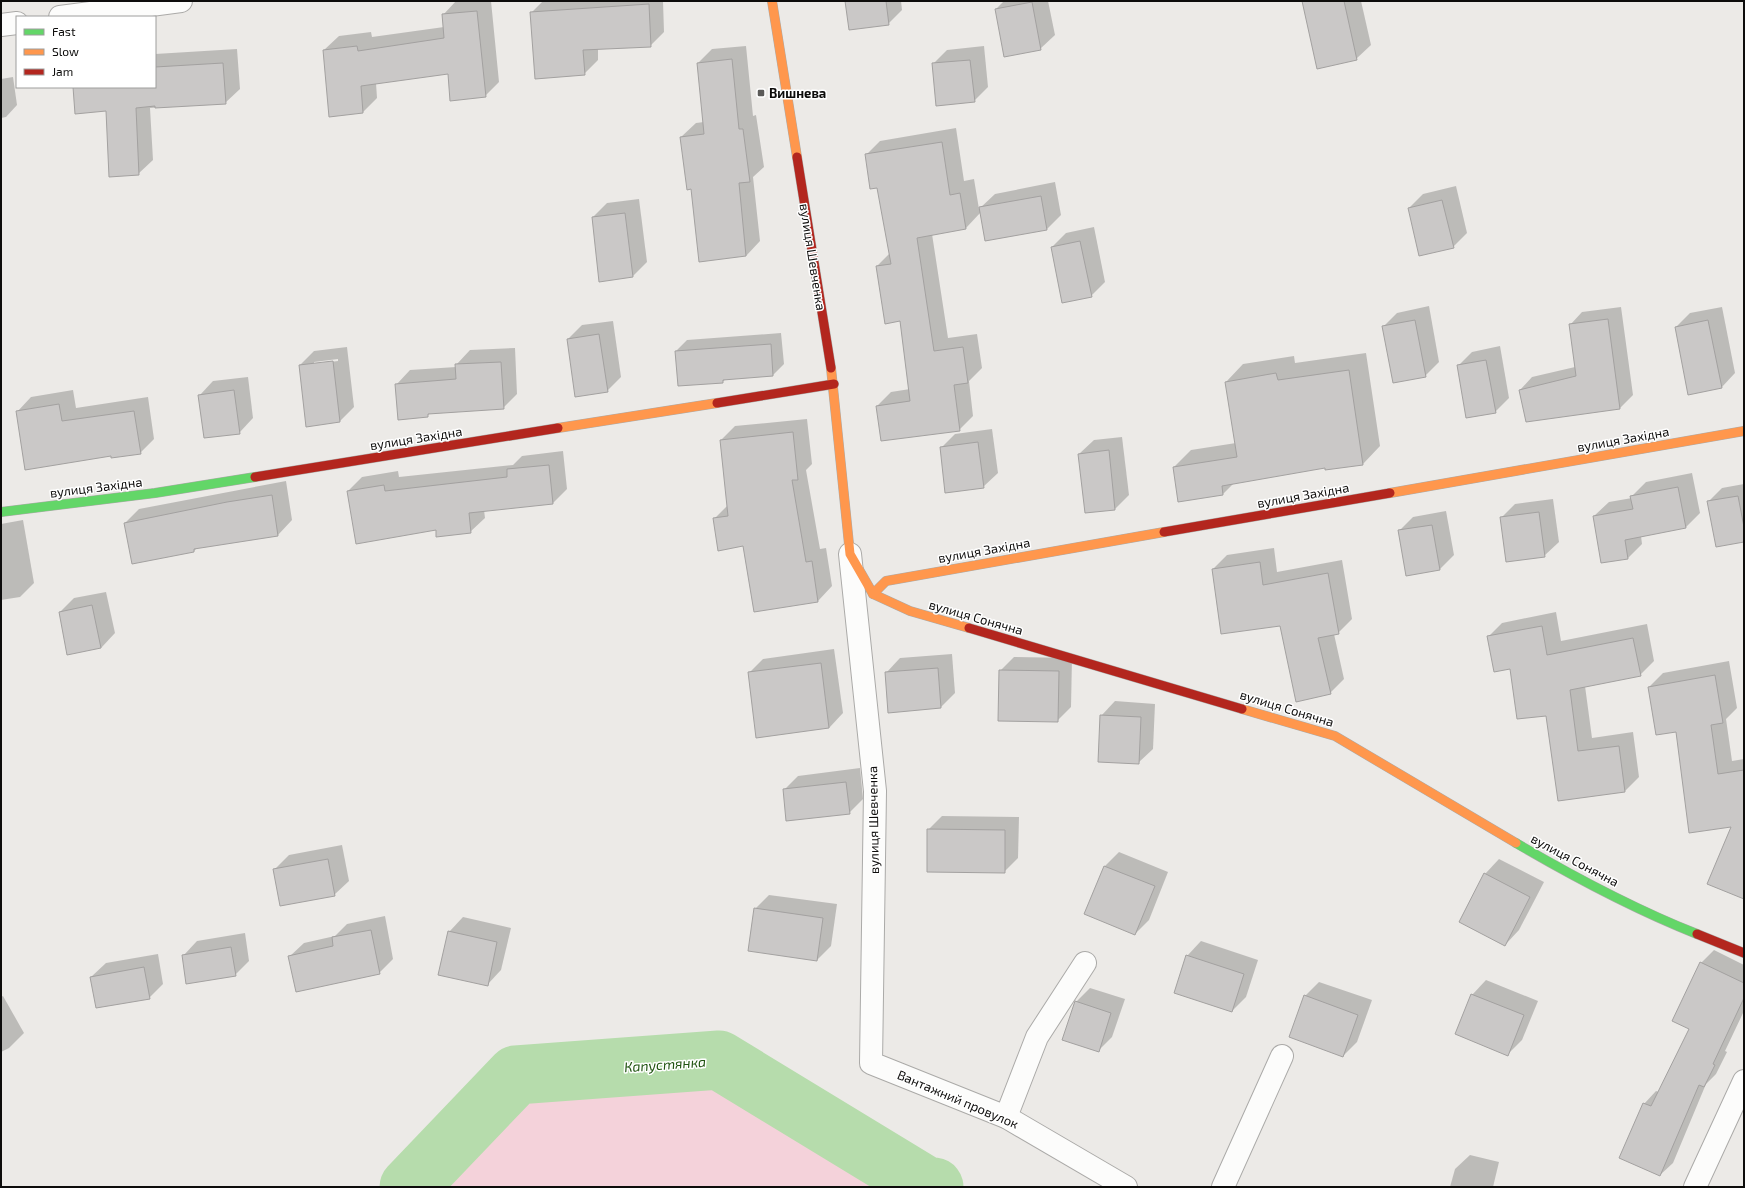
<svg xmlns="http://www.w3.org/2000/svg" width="1745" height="1188" font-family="'Exo 2',sans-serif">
  <rect width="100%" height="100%" fill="#eceae7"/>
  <!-- green -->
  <path fill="#f4d2da" d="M 712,1083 L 882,1187 L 440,1187 L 521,1104 Z"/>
  <!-- shadow -->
  <g fill="#0003" fill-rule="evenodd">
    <path d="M 456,1 L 491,1 L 499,82 L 485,96 L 448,73 L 376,83 L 377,98 L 363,112 L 330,115 L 324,50 L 339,36 L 371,32 L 372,37 L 444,27 L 443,15 Z"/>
    <path d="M 543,1 L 663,1 L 664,32 L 650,46 L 598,48 L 598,60 L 584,74 L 531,13 Z"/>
    <path d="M 846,1 L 901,1 L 902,10 L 888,24 Z"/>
    <path d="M 1004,1 L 1048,1 L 1055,35 L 1040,49 L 996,9 Z"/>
    <path d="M 1303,1 L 1361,1 L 1371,45 L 1356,59 Z"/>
    <path d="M 746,46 L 753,116 L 756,115 L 764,167 L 753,177 L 760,241 L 746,256 L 681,137 L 696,123 L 704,122 L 698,63 L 712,49 Z"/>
    <path d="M 984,46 L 988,87 L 974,101 L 933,64 L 947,50 Z"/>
    <path d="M 237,49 L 240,89 L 225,103 L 150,108 L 153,160 L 138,174 L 107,110 L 74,87 L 155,87 L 155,54 Z"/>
    <path d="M 13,77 L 17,105 L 6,117 L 1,118 L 1,79 Z"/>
    <path d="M 956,128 L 964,181 L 974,179 L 979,209 L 995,194 L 1055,182 L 1061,215 L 1047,229 L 981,212 L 966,228 L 932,234 L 948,338 L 977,334 L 982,368 L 969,381 L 973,416 L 959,430 L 877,406 L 891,392 L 910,389 L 901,320 L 877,266 L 890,253 L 878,186 L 866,155 L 880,141 Z"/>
    <path d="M 1456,186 L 1467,233 L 1453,247 L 1409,208 L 1423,194 Z"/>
    <path d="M 639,199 L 647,262 L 633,276 L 600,281 L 593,217 L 607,203 Z"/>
    <path d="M 1094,227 L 1105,282 L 1091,296 L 1052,247 L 1066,233 Z"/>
    <path d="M 1429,306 L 1439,362 L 1425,376 L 1383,327 L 1397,313 Z"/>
    <path d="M 1621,307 L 1633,395 L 1620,408 L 1527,421 L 1520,390 L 1532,377 L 1575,367 L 1570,325 L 1582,312 Z"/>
    <path d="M 1722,307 L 1735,373 L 1721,388 L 1676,327 L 1690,313 Z"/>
    <path d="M 613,321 L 621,377 L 607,391 L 568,339 L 582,325 Z"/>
    <path d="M 781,333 L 784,364 L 773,375 L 726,379 L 722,382 L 676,351 L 687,340 Z"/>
    <path d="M 1500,346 L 1509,398 L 1495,412 L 1458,366 L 1472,352 Z"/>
    <path d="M 347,347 L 354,407 L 340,421 L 307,425 L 300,365 L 314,351 ZM 338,359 L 338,361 L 314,364 L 314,362 Z"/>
    <path d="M 515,348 L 517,394 L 503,408 L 431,412 L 427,416 L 396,385 L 410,370 L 456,367 L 456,365 L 470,350 Z"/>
    <path d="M 1366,353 L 1380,446 L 1363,464 L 1326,467 L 1234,483 L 1223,494 L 1174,467 L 1191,450 L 1236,443 L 1226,382 L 1243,364 L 1294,356 L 1295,363 Z"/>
    <path d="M 248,377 L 253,418 L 239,433 L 199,396 L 213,381 Z"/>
    <path d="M 73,390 L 76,408 L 148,397 L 154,439 L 140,453 L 111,454 L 17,412 L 31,397 Z"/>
    <path d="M 807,419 L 812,464 L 806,470 L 820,549 L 826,548 L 832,586 L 818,601 L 755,611 L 744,545 L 714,519 L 728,505 L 721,440 L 735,426 Z"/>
    <path d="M 992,429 L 998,473 L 983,487 L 941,448 L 955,434 Z"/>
    <path d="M 1122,437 L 1129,495 L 1115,509 L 1079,454 L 1094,440 Z"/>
    <path d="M 563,451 L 567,489 L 553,503 L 484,510 L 485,518 L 470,532 L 436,529 L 348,491 L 362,477 L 398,471 L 399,477 L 513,465 L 522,456 Z"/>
    <path d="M 1692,473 L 1700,513 L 1686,527 L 1641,536 L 1642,544 L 1628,558 L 1594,516 L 1609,502 L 1632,498 L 1632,496 L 1646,482 Z"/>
    <path d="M 286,481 L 292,520 L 278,535 L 197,548 L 194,551 L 125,523 L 139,509 Z"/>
    <path d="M 1744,484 L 1744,541 L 1708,502 L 1722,488 Z"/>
    <path d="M 1553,499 L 1559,542 L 1544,556 L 1501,518 L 1515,504 Z"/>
    <path d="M 1446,511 L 1454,555 L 1440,569 L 1406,574 L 1399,531 L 1413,517 Z"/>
    <path d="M 23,520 L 34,583 L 20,597 L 1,600 L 1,524 Z"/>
    <path d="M 1274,548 L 1277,572 L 1342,560 L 1352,619 L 1338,633 L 1334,634 L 1344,679 L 1330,693 L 1281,625 L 1213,569 L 1227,555 Z"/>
    <path d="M 106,592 L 115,633 L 101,648 L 60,612 L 74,598 Z"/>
    <path d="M 1556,612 L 1561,641 L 1647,624 L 1654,661 L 1640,675 L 1585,686 L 1592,738 L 1633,732 L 1639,777 L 1625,791 L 1558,800 L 1547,714 L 1488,637 L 1502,623 Z"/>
    <path d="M 834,649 L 843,713 L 829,728 L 749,673 L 763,659 Z"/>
    <path d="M 952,654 L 955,693 L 941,707 L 886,673 L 900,658 Z"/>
    <path d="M 1014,657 L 1072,658 L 1071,707 L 1057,721 L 1000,671 Z"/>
    <path d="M 1729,661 L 1737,708 L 1726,719 L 1732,761 L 1744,759 L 1744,818 L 1677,730 L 1649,687 L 1663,673 Z"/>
    <path d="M 1115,701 L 1155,704 L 1153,749 L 1138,763 L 1101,716 Z"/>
    <path d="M 860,768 L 863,799 L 849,813 L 784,790 L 798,776 Z"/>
    <path d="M 942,816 L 1019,817 L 1018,858 L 1004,872 L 928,830 Z"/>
    <path d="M 342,845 L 349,881 L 334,895 L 274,870 L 289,855 Z"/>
    <path d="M 1119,852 L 1168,872 L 1149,920 L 1135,934 L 1104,867 Z"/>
    <path d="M 1499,859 L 1544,882 L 1519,930 L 1505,945 L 1461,922 L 1485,874 Z"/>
    <path d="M 769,895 L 837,904 L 831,946 L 817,960 L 755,909 Z"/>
    <path d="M 385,916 L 393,959 L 379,973 L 289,957 L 304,943 L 335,936 L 347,924 Z"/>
    <path d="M 463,917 L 511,928 L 501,970 L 487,985 L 449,932 Z"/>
    <path d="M 245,933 L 249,961 L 235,975 L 183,956 L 197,941 Z"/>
    <path d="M 1201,941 L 1258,960 L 1246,997 L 1232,1011 L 1187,956 Z"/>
    <path d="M 1714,950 L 1744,965 L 1744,1014 L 1743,1013 L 1725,1051 L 1727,1052 L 1716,1074 L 1706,1084 L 1673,1163 L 1660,1175 L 1644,1104 L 1656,1091 L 1659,1092 L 1690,1029 L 1701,963 Z"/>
    <path d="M 158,954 L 163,984 L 149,998 L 91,977 L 106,963 Z"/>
    <path d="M 1486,980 L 1538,1001 L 1522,1040 L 1508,1054 L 1472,995 Z"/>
    <path d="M 1319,982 L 1372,1000 L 1357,1042 L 1343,1056 L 1305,996 Z"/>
    <path d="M 1090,988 L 1125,999 L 1112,1037 L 1098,1051 L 1076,1002 Z"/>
    <path d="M 3,996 L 24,1033 L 9,1048 L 1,1052 L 1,997 Z"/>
    <path d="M 1470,1155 L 1499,1162 L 1493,1187 L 1450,1187 L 1455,1169 Z"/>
  </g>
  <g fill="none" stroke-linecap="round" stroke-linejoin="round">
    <!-- river -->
    <path stroke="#b6dcac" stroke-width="59" d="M 409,1187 L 516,1075 L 719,1060 L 926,1186 L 934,1187"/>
  </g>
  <!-- building -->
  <g fill="#cac8c7" stroke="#a3a1a0">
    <path d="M 845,1 L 886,1 L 889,25 L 849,30 Z"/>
    <path d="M 1302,1 L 1344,1 L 1357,60 L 1317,69 Z"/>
    <path d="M 1032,2 L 1041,50 L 1004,57 L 995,9 Z"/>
    <path d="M 649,4 L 651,47 L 583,50 L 585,75 L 535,79 L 530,12 Z"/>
    <path d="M 477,11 L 486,97 L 450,101 L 448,74 L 361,86 L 363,113 L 329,117 L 323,50 L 357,46 L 358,51 L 444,38 L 442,14 Z"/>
    <path d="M 732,59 L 739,129 L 743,129 L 750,182 L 739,183 L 746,256 L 699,262 L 691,189 L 687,190 L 680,137 L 704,134 L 697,63 Z"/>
    <path d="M 970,60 L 975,102 L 936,106 L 932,63 Z"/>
    <path d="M 223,63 L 226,104 L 155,108 L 155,106 L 136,108 L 139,175 L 109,177 L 106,111 L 75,114 L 73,87 L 155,87 L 155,67 Z"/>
    <path d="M 942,142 L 950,195 L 960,193 L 966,229 L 917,238 L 934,351 L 963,347 L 968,383 L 954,385 L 960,431 L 881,441 L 876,406 L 910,401 L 900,321 L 885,324 L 876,266 L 891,264 L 877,188 L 870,189 L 865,154 Z"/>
    <path d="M 1041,196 L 1047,230 L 985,241 L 979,207 Z"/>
    <path d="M 1442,200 L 1454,248 L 1419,256 L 1408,208 Z"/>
    <path d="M 625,213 L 633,277 L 599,282 L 592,217 Z"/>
    <path d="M 1080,241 L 1092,297 L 1062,303 L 1051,247 Z"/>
    <path d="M 1608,319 L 1620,409 L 1526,422 L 1519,390 L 1576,376 L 1569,324 Z"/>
    <path d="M 1415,320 L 1426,377 L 1393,383 L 1382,326 Z"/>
    <path d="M 1708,320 L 1722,388 L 1688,395 L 1675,327 Z"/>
    <path d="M 599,334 L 608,392 L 575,397 L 567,339 Z"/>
    <path d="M 771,344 L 773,376 L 723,380 L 723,383 L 678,386 L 675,351 Z"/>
    <path d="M 1486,360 L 1496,413 L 1466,418 L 1457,365 Z"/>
    <path d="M 333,361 L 340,422 L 306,427 L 299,365 Z"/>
    <path d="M 501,362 L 504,409 L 428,414 L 428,417 L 398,420 L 395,384 L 456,379 L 455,364 Z"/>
    <path d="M 1349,370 L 1363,465 L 1325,470 L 1325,468 L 1222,486 L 1223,495 L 1178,502 L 1173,467 L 1237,457 L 1225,382 L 1276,373 L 1278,380 Z"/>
    <path d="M 234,390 L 240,434 L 204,438 L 198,395 Z"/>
    <path d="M 59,404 L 62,421 L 134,411 L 141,454 L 111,458 L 111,456 L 25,470 L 16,411 Z"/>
    <path d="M 793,432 L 798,480 L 792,480 L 806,562 L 812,561 L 818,602 L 754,612 L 743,546 L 718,551 L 713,518 L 728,516 L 720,440 Z"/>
    <path d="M 978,442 L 984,488 L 945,493 L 940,447 Z"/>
    <path d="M 1109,450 L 1115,510 L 1085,513 L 1078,454 Z"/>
    <path d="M 549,465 L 553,504 L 469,513 L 471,533 L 436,537 L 436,530 L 356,544 L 347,491 L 384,485 L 385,491 L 507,477 L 507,469 Z"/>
    <path d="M 1678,487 L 1686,528 L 1625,540 L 1628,559 L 1601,563 L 1593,516 L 1633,509 L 1630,496 Z"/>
    <path d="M 272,495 L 278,536 L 194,549 L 194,552 L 132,564 L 124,523 L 227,502 Z"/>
    <path d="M 1738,496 L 1744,527 L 1744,542 L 1716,547 L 1707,501 Z"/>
    <path d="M 1539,512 L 1545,557 L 1506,562 L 1500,517 Z"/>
    <path d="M 1432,525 L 1440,570 L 1406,576 L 1398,530 Z"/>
    <path d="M 1260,562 L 1263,585 L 1328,573 L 1339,634 L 1318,638 L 1331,694 L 1296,702 L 1280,626 L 1221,634 L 1212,569 Z"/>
    <path d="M 92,605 L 101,648 L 67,655 L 59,612 Z"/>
    <path d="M 1542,626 L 1547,655 L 1633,638 L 1641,676 L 1570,690 L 1578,751 L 1619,746 L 1625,792 L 1558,801 L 1546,716 L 1517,719 L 1510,669 L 1494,672 L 1487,636 Z"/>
    <path d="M 821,663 L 829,728 L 756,738 L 748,672 Z"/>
    <path d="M 938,668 L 941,708 L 888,713 L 885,672 Z"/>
    <path d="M 999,670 L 1059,671 L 1058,722 L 998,721 Z"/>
    <path d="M 1715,675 L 1723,723 L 1711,725 L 1718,774 L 1744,770 L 1744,899 L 1707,884 L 1731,827 L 1689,833 L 1676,732 L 1656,735 L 1648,687 Z"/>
    <path d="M 1100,715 L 1141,717 L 1139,764 L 1098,762 Z"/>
    <path d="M 846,782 L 850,814 L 786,821 L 783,789 Z"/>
    <path d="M 927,829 L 1005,830 L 1005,873 L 927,872 Z"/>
    <path d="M 328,859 L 335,896 L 280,906 L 273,869 Z"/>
    <path d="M 1104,866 L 1155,886 L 1135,935 L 1084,914 Z"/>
    <path d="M 1484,873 L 1530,897 L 1505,946 L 1459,922 Z"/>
    <path d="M 754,908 L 823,918 L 817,961 L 748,951 Z"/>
    <path d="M 371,930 L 380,974 L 296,992 L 288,956 L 333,946 L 332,937 Z"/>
    <path d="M 448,931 L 497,942 L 488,986 L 438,975 Z"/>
    <path d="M 231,947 L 236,976 L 186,984 L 182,955 Z"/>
    <path d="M 1186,955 L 1244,974 L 1232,1012 L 1174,993 Z"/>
    <path d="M 1700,962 L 1744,983 L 1744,998 L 1713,1064 L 1715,1065 L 1704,1087 L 1699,1085 L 1660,1176 L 1619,1158 L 1643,1103 L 1651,1106 L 1689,1029 L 1672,1021 Z"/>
    <path d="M 144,967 L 150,999 L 96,1008 L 90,977 Z"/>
    <path d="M 1471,994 L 1524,1015 L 1508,1056 L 1455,1034 Z"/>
    <path d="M 1304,995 L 1358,1015 L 1343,1057 L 1289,1037 Z"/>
    <path d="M 1075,1001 L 1111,1013 L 1099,1052 L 1062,1040 Z"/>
  </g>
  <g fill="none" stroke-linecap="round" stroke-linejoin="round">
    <!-- street casing -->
    <g stroke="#abaaa8" stroke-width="24">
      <g id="street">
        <path d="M 60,17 L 181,1"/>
        <path d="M 1,25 L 17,23"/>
        <path d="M 850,554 L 875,791 L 871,1063 L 1006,1117 L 1126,1187"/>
        <path d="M 1006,1117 L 1037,1037 L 1085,963"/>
        <path d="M 1223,1187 L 1282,1056"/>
        <path d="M 1695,1187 L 1744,1081"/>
      </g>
    </g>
    <!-- fast casing -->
    <g stroke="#abaaa8" stroke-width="10">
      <g id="fast">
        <path d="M 1,512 L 155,493 L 255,477"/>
        <path d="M 1516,843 C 1574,877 1634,909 1697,934"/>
      </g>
    </g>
    <!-- slow casing -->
    <g stroke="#abaaa8" stroke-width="10">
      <g id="slow">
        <path d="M 772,1 L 797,157"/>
        <path d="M 831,368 L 850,554 L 873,594 L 910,611 L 969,628"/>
        <path d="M 558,428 L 717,403"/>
        <path d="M 1390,493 L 1744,431"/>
        <path d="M 873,594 L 886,581 L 1164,532"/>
        <path d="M 1242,709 L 1335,736 L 1516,843"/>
      </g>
    </g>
    <!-- jam casing -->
    <g stroke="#abaaa8" stroke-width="10">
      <g id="jam">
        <path d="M 797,157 L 831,368"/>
        <path d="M 717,403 L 834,384"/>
        <path d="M 255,477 L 558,428"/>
        <path d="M 1164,532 L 1390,493"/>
        <path d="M 969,628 L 1242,709"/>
        <path d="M 1697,934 L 1744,953"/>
      </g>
    </g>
    <!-- street -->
    <use href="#street" stroke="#fcfcfb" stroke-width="22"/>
    <!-- fast -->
    <use href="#fast" stroke="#63d668" stroke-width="9"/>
    <!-- slow -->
    <use href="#slow" stroke="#ff974d" stroke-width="9"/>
    <!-- jam -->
    <use href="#jam" stroke="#b3261e" stroke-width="9"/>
  </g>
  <!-- markers -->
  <rect fill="#5b5a58" stroke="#fff" stroke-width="1.5" x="757" y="89" width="8" height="8" rx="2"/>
  <g text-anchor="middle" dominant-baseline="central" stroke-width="3" stroke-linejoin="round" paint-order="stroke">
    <!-- poi labels -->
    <g font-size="13" font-weight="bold" fill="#0d0c0b" stroke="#fff" text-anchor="start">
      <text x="769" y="93">Вишнева</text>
    </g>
    <!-- street labels -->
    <g font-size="13" fill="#0d0c0b" stroke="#fff">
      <text transform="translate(813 257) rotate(81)">вулиця Шевченка</text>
      <text transform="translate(416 438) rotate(-9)">вулиця Західна</text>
      <text transform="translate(1623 439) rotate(-10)">вулиця Західна</text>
      <text transform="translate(96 487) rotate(-7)">вулиця Західна</text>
      <text transform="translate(1303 495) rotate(-10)">вулиця Західна</text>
      <text transform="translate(984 550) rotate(-10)">вулиця Західна</text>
      <text transform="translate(976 617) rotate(16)">вулиця Сонячна</text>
      <text transform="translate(1287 708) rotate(17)">вулиця Сонячна</text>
      <text transform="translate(873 820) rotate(-91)">вулиця Шевченка</text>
      <text transform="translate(1575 860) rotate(28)">вулиця Сонячна</text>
      <text transform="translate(958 1099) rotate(23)">Вантажний провулок</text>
    </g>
    <!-- water labels -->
    <g font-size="14" font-style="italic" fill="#1f5310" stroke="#fff">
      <text transform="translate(665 1064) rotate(-4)">Капустянка</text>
    </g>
  </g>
  <!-- border -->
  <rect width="1745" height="1188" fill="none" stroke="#0d0c0b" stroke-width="4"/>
  <!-- legend -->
  <rect x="16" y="16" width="140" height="72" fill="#ffffff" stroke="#9e9e9d"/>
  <rect x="24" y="29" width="20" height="6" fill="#63d668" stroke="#9e9e9d"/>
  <text x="52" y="36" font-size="12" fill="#0d0c0b">Fast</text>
  <rect x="24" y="49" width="20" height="6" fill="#ff974d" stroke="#9e9e9d"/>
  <text x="52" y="56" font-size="12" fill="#0d0c0b">Slow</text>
  <rect x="24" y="69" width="20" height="6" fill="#b3261e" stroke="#9e9e9d"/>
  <text x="52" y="76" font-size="12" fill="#0d0c0b">Jam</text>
</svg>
